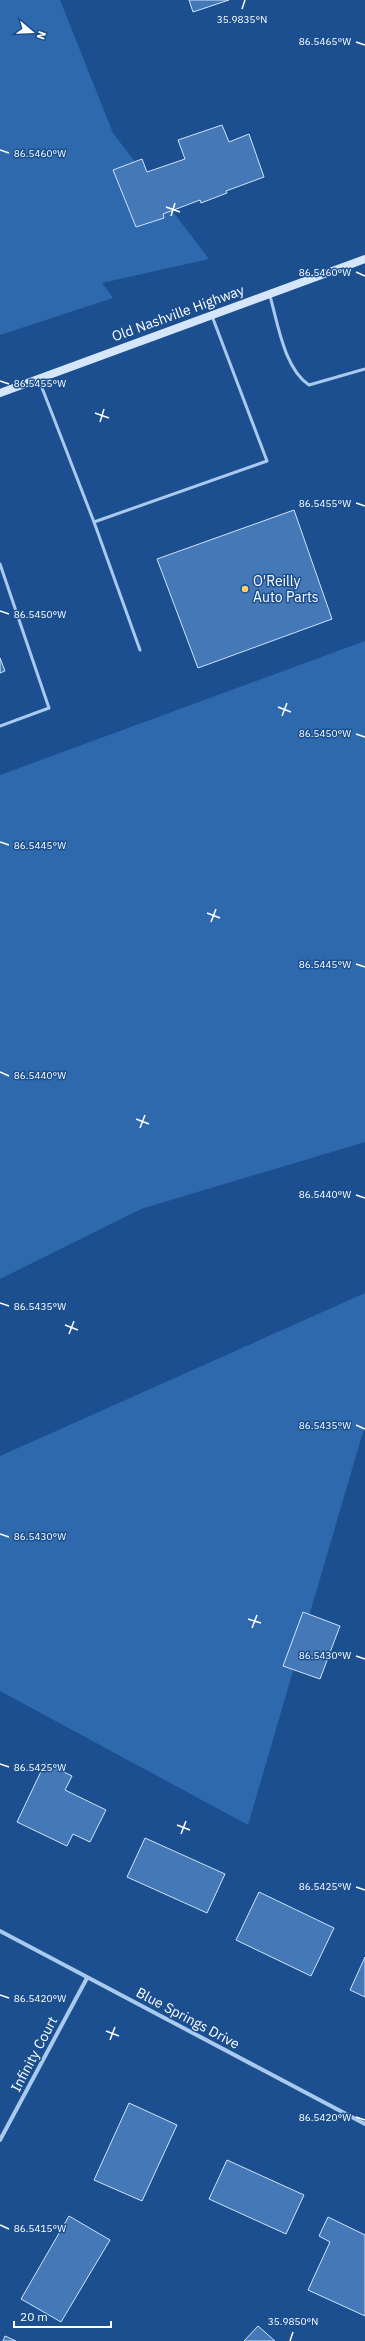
<svg xmlns="http://www.w3.org/2000/svg" width="365" height="2341" font-family="'IBM Plex Sans',sans-serif">
  <rect width="100%" height="100%" fill="#1b4f8f"/>
  <!-- green -->
  <g fill="#2e69ad">
    <path d="M 0,0 L 60,0 L 113,133 L 209,259 L 102,283 L 113,298 L 0,335 Z"/>
    <path d="M 365,641 L 365,1142 L 141,1209 L 0,1279 L 0,775 Z"/>
    <path d="M 365,1293 L 365,1425 L 248,1825 L 0,1691 L 0,1456 Z"/>
  </g>
  <!-- building -->
  <g fill="#4478b7" stroke="#cfe3fa">
    <path d="M 189,0 L 229,0 L 193,12 Z"/>
    <path d="M 222,125 L 229,142 L 249,134 L 264,177 L 226,191 L 227,193 L 201,203 L 200,200 L 163,214 L 164,218 L 136,227 L 113,170 L 142,159 L 147,172 L 185,159 L 178,140 Z"/>
    <path d="M 294,510 L 332,619 L 198,668 L 157,559 Z"/>
    <path d="M 0,658 L 5,671 L 0,673 Z"/>
    <path d="M 303,1612 L 340,1626 L 320,1679 L 283,1666 Z"/>
    <path d="M 45,1763 L 72,1776 L 65,1790 L 106,1810 L 90,1842 L 73,1834 L 67,1846 L 17,1822 Z"/>
    <path d="M 145,1838 L 225,1874 L 207,1913 L 127,1877 Z"/>
    <path d="M 259,1892 L 334,1928 L 311,1976 L 236,1940 Z"/>
    <path d="M 365,1957 L 365,1997 L 350,1990 Z"/>
    <path d="M 129,2103 L 177,2125 L 142,2201 L 94,2180 Z"/>
    <path d="M 227,2160 L 304,2195 L 286,2234 L 209,2199 Z"/>
    <path d="M 69,2216 L 110,2240 L 61,2322 L 21,2299 Z"/>
    <path d="M 328,2217 L 365,2235 L 365,2316 L 308,2290 L 330,2242 L 319,2236 Z"/>
    <path d="M 258,2326 L 275,2341 L 244,2341 Z"/>
    <path d="M 5,2336 L 16,2341 L 3,2341 Z"/>
  </g>
  <g fill="none" stroke-linecap="round" stroke-linejoin="round">
    <!-- lane -->
    <g stroke="#a9c9ee" stroke-width="3">
      <path d="M 270,296 C 278,324 284,368 309,385 L 365,369"/>
      <path d="M 39,380 L 94,522 L 267,461 L 212,316"/>
      <path d="M 94,522 L 140,650"/>
      <path d="M 0,564 L 49,708 L 0,726"/>
    </g>
    <!-- street -->
    <g stroke="#a9c9ee" stroke-width="4">
      <path d="M 0,1931 L 365,2124"/>
      <path d="M 0,2140 L 87,1978"/>
    </g>
    <!-- secondary -->
    <path stroke="#d6e6fa" stroke-width="8" d="M 0,393 L 365,259"/>
  </g>
  <!-- ticks -->
  <path fill="none" stroke="#fff" stroke-width="1.5" d="M 242,9 L 245,0M 356,42 L 365,45M 0,150 L 9,153M 166,207 L 180,212M 171,216 L 175,203M 356,272 L 365,276M 0,381 L 9,384M 95,413 L 109,418M 100,422 L 104,409M 356,503 L 365,506M 0,611 L 9,614M 278,707 L 291,712M 282,716 L 287,703M 356,734 L 365,737M 0,842 L 9,845M 207,913 L 220,918M 211,922 L 216,909M 356,964 L 365,967M 0,1072 L 9,1076M 136,1119 L 149,1124M 140,1128 L 145,1115M 356,1195 L 365,1198M 0,1303 L 9,1306M 65,1325 L 78,1330M 69,1334 L 74,1321M 356,1425 L 365,1429M 0,1534 L 9,1537M 248,1619 L 261,1623M 252,1628 L 257,1615M 356,1656 L 365,1659M 0,1764 L 9,1767M 177,1825 L 190,1830M 181,1834 L 186,1821M 356,1887 L 365,1890M 0,1995 L 9,1998M 106,2031 L 119,2036M 110,2040 L 115,2027M 356,2117 L 365,2120M 0,2225 L 9,2229M 290,2341 L 293,2332"/>
  <!-- markers -->
  <circle fill="#ffd166" stroke="#1b4f8f" stroke-width="1.5" cx="245" cy="589" r="4"/>
  <g text-anchor="middle" dominant-baseline="central" stroke-width="3" stroke-linejoin="round" paint-order="stroke">
    <!-- street labels -->
    <g font-size="14" fill="#fff" stroke="#1b4f8f">
      <text transform="translate(178 313) rotate(-20)">Old Nashville Highway</text>
      <text transform="translate(188 2018) rotate(28)">Blue Springs Drive</text>
      <text transform="translate(34 2054) rotate(-62)">Infinity Court</text>
    </g>
    <!-- poi labels -->
    <g font-size="14" fill="#fff" stroke="#1b4f8f" text-anchor="start">
      <text x="253" y="581">O'Reilly<tspan x="253" dy="16">Auto Parts</tspan></text>
    </g>
  </g>
  <g font-size="10" text-anchor="middle" fill="#fff" stroke="#1b4f8f" stroke-width="3" stroke-linejoin="round" paint-order="stroke">
    <text x="242" y="23">35.9835°N</text>
    <text x="325" y="45">86.5465°W</text>
    <text x="40" y="157">86.5460°W</text>
    <text x="325" y="276">86.5460°W</text>
    <text x="40" y="387">86.5455°W</text>
    <text x="325" y="507">86.5455°W</text>
    <text x="40" y="618">86.5450°W</text>
    <text x="325" y="737">86.5450°W</text>
    <text x="40" y="849">86.5445°W</text>
    <text x="325" y="968">86.5445°W</text>
    <text x="40" y="1079">86.5440°W</text>
    <text x="325" y="1198">86.5440°W</text>
    <text x="40" y="1310">86.5435°W</text>
    <text x="325" y="1429">86.5435°W</text>
    <text x="40" y="1540">86.5430°W</text>
    <text x="325" y="1659">86.5430°W</text>
    <text x="40" y="1771">86.5425°W</text>
    <text x="325" y="1890">86.5425°W</text>
    <text x="40" y="2002">86.5420°W</text>
    <text x="325" y="2121">86.5420°W</text>
    <text x="40" y="2232">86.5415°W</text>
    <text x="293" y="2325">35.9850°N</text>
  </g>
  <!-- north arrow -->
  <g transform="translate(32 32) rotate(109)" stroke="#1b4f8f" stroke-width="3" paint-order="stroke">
  <path d="M0-3L7 15L0 10L-7 15Z" fill="#ffffff"/>
  <text y="-6" font-size="11" font-weight="bold" text-anchor="middle" fill="#ffffff">N</text>
  </g>
  <!-- scale -->
  <path d="M14 2321v6h97v-6" fill="none" stroke="#ffffff" stroke-width="2"/>
  <text x="20" y="2321" font-size="12" fill="#ffffff" stroke="#1b4f8f" stroke-width="3" paint-order="stroke">20 m</text>
</svg>
